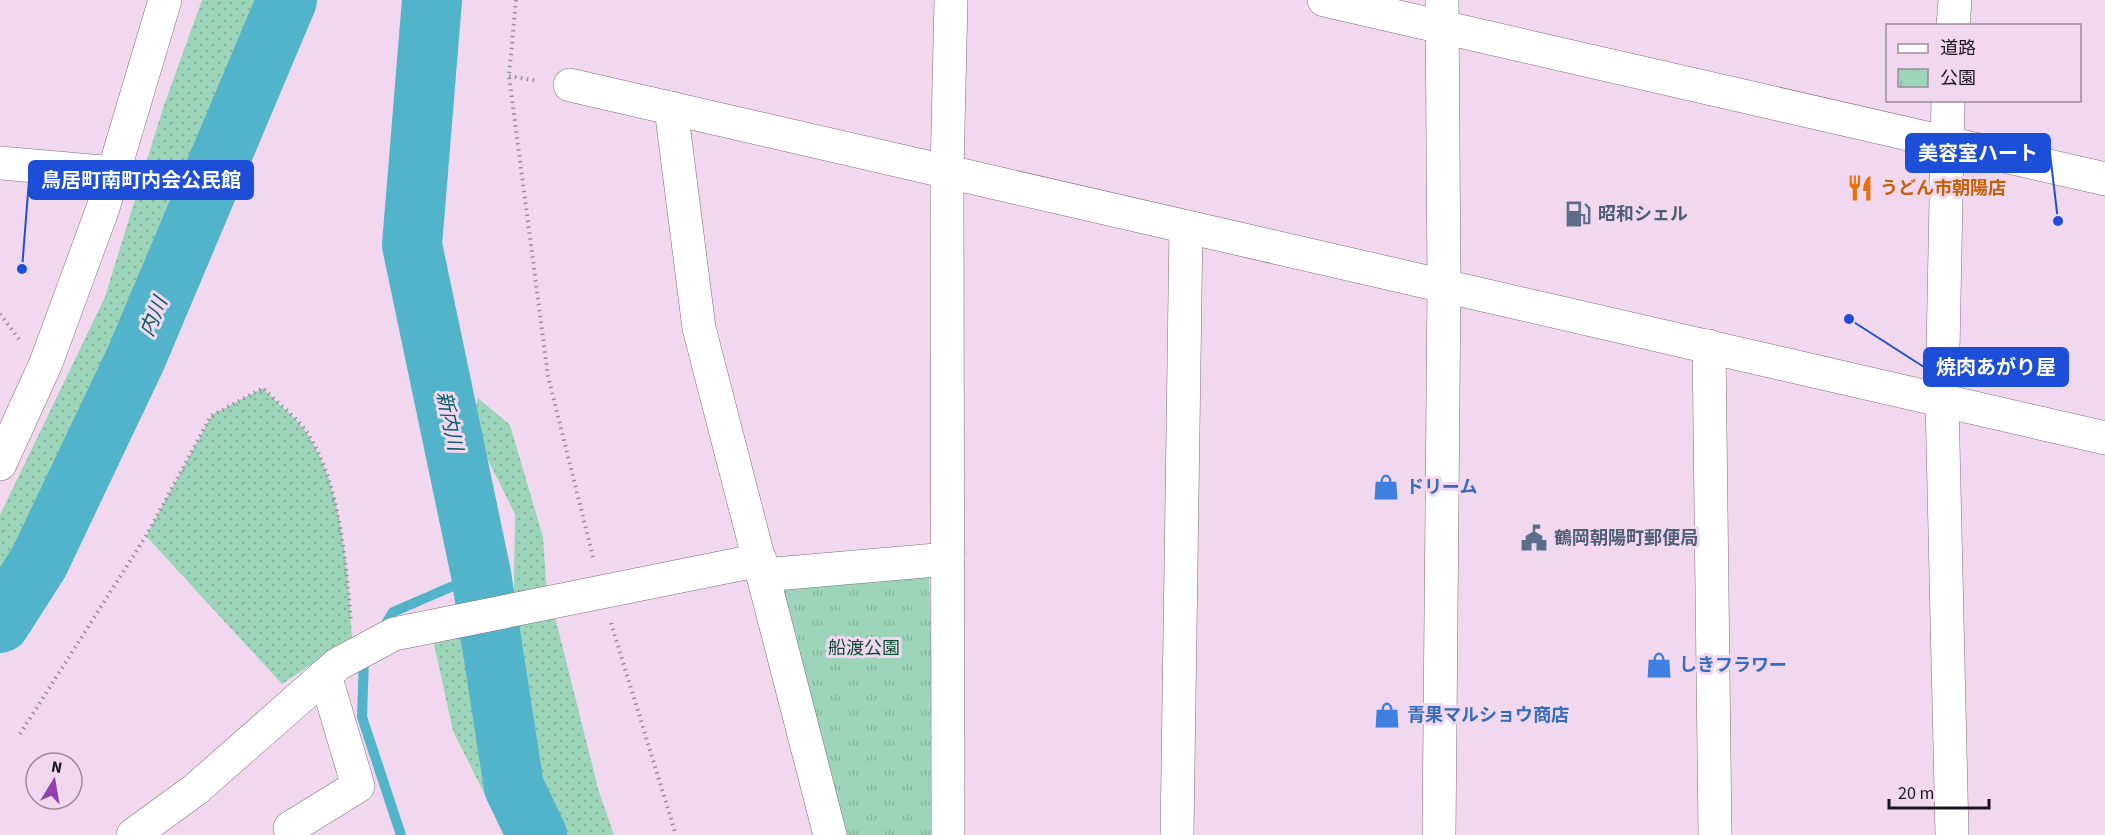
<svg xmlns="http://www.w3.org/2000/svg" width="2105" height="835" font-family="'Source Sans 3','Noto Sans JP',sans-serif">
  <defs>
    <pattern id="grass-dots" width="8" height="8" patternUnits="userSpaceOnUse" patternTransform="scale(1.5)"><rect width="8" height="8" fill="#9cd5b9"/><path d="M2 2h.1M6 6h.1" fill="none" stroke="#86b69e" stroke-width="1.8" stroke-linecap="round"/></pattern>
    <pattern id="park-tufts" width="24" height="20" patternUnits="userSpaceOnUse" patternTransform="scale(1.5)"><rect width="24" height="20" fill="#9cd5b9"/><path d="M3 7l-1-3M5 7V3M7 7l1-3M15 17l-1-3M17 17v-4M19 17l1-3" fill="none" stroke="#86b69e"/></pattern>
  </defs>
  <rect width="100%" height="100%" fill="#f1d8ef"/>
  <!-- grass -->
  <g fill="url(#grass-dots)">
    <path d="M 202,0 L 265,0 L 255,40 L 223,74 L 210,133 L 187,173 L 98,388 L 0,576 L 0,515 L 105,297 L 163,108 Z"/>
    <path d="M 263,388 C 277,403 297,418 308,435 C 344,491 347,572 352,637 L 282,684 L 146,536 L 212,415 Z"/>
    <path d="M 478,398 L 510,425 L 543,537 L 546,581 L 599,792 L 614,835 L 556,835 L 521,755 L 514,589 L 515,514 L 472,428 Z"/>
    <path d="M 465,632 L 499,758 L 488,801 L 453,731 L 432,635 Z"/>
  </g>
  <!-- park -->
  <path fill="url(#park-tufts)" d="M 929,572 L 937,835 L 840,835 L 778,583 Z"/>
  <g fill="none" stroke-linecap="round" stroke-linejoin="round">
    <!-- stream -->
    <g stroke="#51b4ca" stroke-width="10">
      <path d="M 382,630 L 393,612 L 481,574"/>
      <path d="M 364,658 L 362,717 L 401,835"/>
    </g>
    <!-- river -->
    <g stroke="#51b4ca" stroke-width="60">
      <path d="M 432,0 L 412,245 L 481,574 L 514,787 L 537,835"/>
      <path d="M 0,623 L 39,562 L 136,358 L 287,0"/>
    </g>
    <!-- street casing -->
    <g stroke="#806a7f" stroke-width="34">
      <g id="street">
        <path d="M 1953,26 L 1955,0"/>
        <path d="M 570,85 L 2105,438"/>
        <path d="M 1948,100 L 1942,400 L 1952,835"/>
        <path d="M 671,108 L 699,328 L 830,835"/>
        <path d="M 0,163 L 114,173"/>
        <path d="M 1709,346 L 1715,835"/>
        <path d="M 0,464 L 46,363 L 103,208 L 165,0"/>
        <path d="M 763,575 L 948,559"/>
        <path d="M 133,835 L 196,789 L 338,664 L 394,634 L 760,560"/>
        <path d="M 292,835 L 290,828 L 358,786 L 325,675"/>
        <path d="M 948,835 L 947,172 L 951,0"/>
        <path d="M 1177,835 L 1186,227"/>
      </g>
    </g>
    <!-- secondary casing -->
    <g stroke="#806a7f" stroke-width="34">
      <g id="secondary">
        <path d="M 1324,0 L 2105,179"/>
        <path d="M 1439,835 L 1444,286 L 1442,0"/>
      </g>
    </g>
    <!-- path -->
    <g stroke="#a08e9f" stroke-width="4" stroke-dasharray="1.5 4.5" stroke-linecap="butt">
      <path d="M 516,0 L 509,76 L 548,376 L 594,561"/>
      <path d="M 509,76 L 538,81"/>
      <path d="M 0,314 L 19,339"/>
      <path d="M 611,623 L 676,835"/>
      <path d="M 20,734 L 146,536 L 211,416 L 263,388 C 277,403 297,417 308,434 C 340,483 346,564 351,621"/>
    </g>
    <!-- street -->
    <use href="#street" stroke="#fff" stroke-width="33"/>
    <!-- secondary -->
    <use href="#secondary" stroke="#fff" stroke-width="33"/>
  </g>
  <!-- icons -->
  <defs>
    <g id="restaurant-bare" transform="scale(2.07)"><path d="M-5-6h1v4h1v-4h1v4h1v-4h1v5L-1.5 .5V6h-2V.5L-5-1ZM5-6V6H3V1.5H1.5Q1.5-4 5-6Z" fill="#e8710a" stroke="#f1d8ef" stroke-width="2.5" paint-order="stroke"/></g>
    <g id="fuel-bare" transform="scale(2.07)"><path d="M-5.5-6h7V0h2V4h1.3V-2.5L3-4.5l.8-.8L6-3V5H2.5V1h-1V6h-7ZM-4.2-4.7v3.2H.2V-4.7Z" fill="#5c6f8a" stroke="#f1d8ef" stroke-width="2.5" paint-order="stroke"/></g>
    <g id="shop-bare" transform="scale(2.07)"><path d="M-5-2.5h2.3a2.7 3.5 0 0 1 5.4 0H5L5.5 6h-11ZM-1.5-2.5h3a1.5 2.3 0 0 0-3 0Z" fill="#3f7fe0" stroke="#f1d8ef" stroke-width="2.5" paint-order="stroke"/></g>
    <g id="civic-bare" transform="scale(2.07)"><path d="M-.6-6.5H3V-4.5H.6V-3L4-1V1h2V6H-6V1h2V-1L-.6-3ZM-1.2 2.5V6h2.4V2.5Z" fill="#5c6f8a" stroke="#f1d8ef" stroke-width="2.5" paint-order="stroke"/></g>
  </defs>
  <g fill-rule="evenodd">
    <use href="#restaurant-bare" x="1860" y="188"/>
    <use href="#fuel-bare" x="1578" y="214"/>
    <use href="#shop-bare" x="1386" y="487"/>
    <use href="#civic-bare" x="1534" y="538"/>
    <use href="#shop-bare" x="1659" y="665"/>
    <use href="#shop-bare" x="1387" y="715"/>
  </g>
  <g text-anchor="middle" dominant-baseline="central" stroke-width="6" stroke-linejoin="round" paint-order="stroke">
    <!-- food labels -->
    <g font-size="18" font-weight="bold" fill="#c56008" stroke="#f1d8ef" text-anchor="start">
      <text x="1880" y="188">うどん市朝陽店</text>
    </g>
    <!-- service labels -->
    <g font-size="18" font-weight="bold" fill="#4e5e75" stroke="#f1d8ef" text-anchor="start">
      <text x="1598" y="214">昭和シェル</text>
      <text x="1554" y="538">鶴岡朝陽町郵便局</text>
    </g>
    <!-- shop labels -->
    <g font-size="18" font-weight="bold" fill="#366cbe" stroke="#f1d8ef" text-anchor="start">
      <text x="1406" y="487">ドリーム</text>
      <text x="1679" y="665">しきフラワー</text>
      <text x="1407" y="715">青果マルショウ商店</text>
    </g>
    <!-- park labels -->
    <g font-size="18" fill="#0a4d34" stroke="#f1d8ef">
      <text x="864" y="648">船渡公園</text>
    </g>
    <!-- water labels -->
    <g font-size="20" font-style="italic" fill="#005a6a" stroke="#f1d8ef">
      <text transform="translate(154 317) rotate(-67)">内川</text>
      <text transform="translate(449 421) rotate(78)">新内川</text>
    </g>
  </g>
  <!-- callouts -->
  <path fill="none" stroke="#1d4ed8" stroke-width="2" d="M2058 221L2050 153M22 269L29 180M1849 319L1924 367"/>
  <g fill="#1d4ed8" stroke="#f1d8ef" stroke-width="2">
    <circle cx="2058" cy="221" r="6"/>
    <circle cx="22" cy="269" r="6"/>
    <circle cx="1849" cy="319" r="6"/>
  </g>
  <g fill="#1d4ed8" stroke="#1d4ed8" stroke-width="2">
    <rect x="1906" y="134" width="144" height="38" rx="6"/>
    <rect x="29" y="161" width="224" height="38" rx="6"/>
    <rect x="1924" y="348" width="144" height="38" rx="6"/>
  </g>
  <g font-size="20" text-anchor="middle" font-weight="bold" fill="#fff">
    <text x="1978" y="160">美容室ハート</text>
    <text x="141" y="187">鳥居町南町内会公民館</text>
    <text x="1996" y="374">焼肉あがり屋</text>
  </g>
  <!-- legend -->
  <rect x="1886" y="24" width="195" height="78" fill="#f1d8ef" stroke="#9c8a9b" stroke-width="1.5"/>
  <rect x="1898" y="44" width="30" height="9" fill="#ffffff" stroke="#9c8a9b" stroke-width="1.5"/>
  <text x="1940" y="54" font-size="18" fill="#1c141c">道路</text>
  <rect x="1898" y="69" width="30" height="18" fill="url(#park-tufts)" stroke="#9c8a9b" stroke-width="1.5"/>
  <text x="1940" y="84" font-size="18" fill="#1c141c">公園</text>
  <!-- north arrow -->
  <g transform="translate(54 781) rotate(11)"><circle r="28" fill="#f1d8ef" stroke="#9c8a9b" stroke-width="1.5"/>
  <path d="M0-4.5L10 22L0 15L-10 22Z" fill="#9040b0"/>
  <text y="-9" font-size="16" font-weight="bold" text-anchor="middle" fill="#1c141c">N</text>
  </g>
  <!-- scale -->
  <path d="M1889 799v9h100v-9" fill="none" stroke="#1c141c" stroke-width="3"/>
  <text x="1898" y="799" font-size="18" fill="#1c141c" stroke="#f1d8ef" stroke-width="4.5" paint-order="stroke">20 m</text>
</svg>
